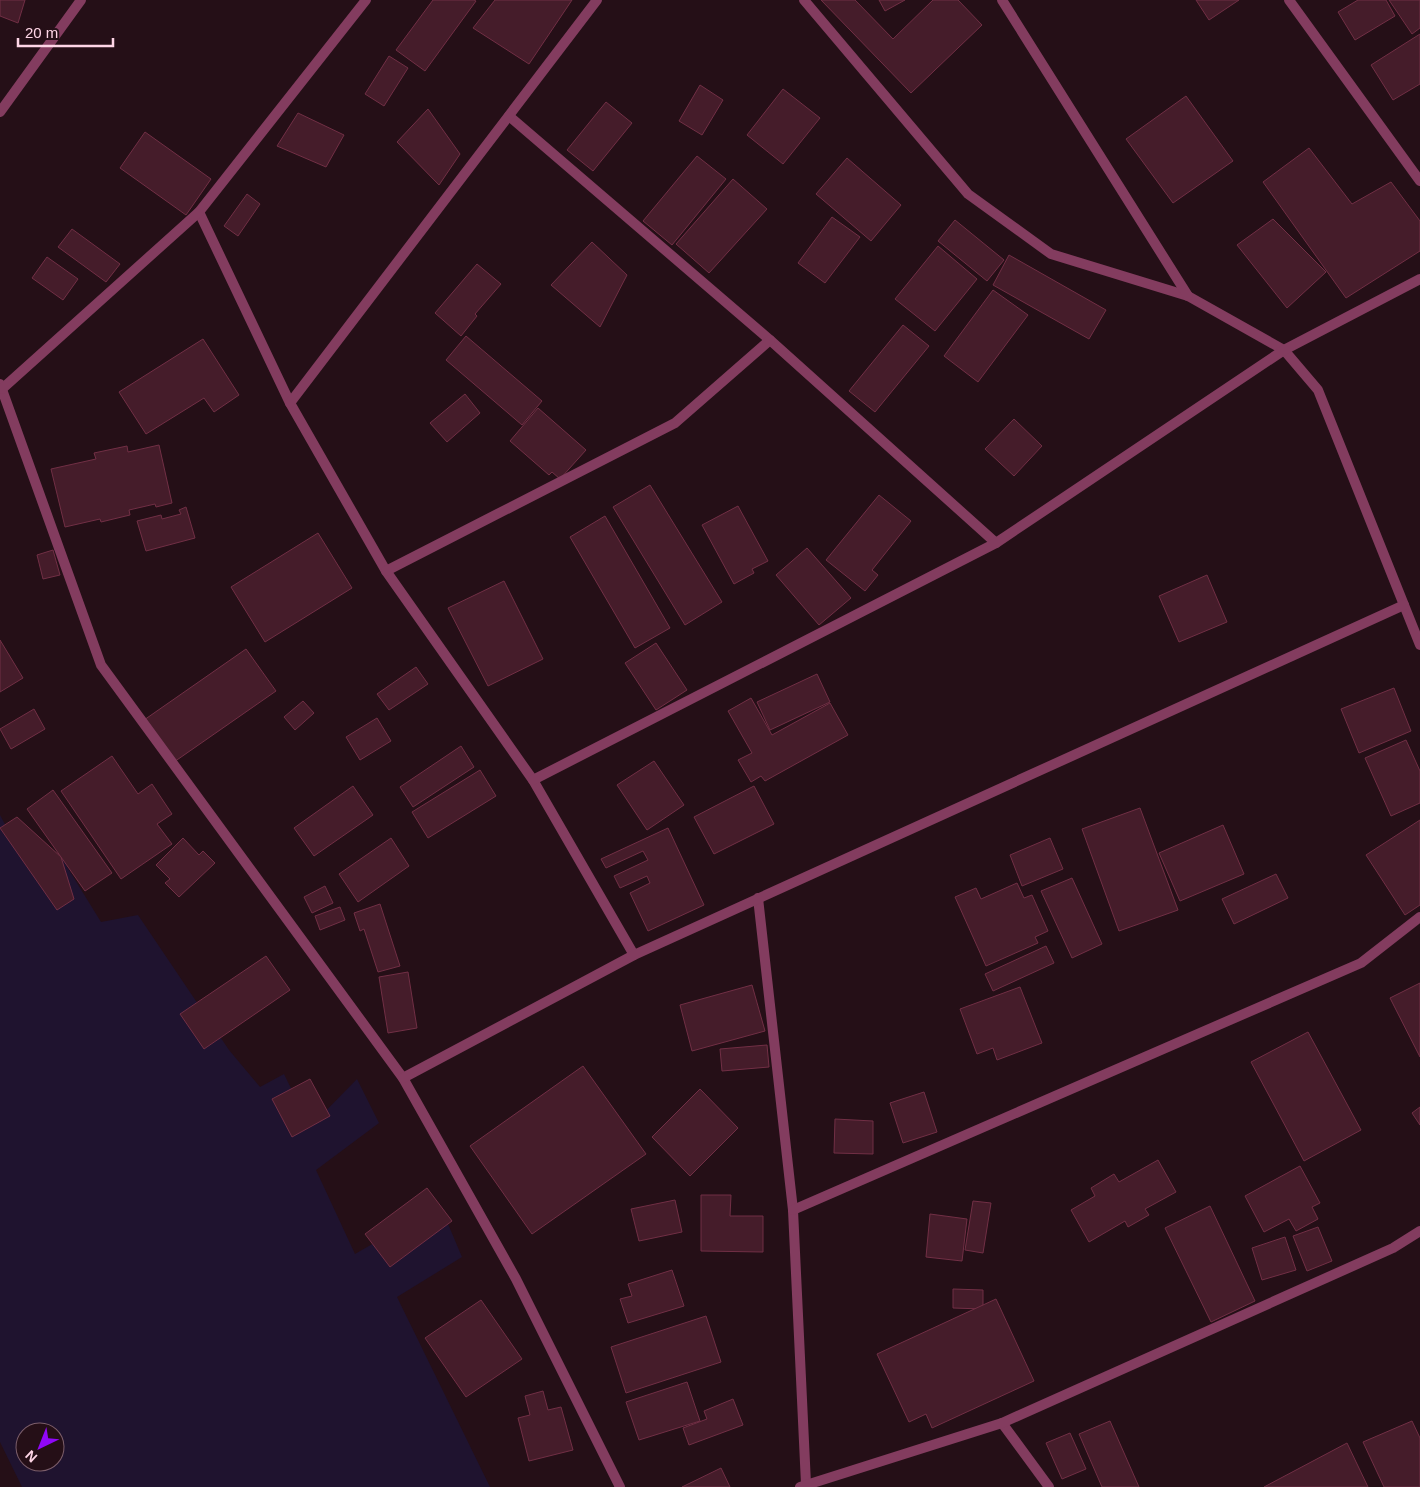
<svg xmlns="http://www.w3.org/2000/svg" width="1420" height="1487" font-family="Arial,sans-serif">
  <rect width="100%" height="100%" fill="#250f17"/>
  <!-- green -->
  <path fill="#1f132f" fill-rule="evenodd" d="M 0,815 L 30,871 L 61,857 L 101,922 L 138,915 L 229,1050 L 260,1087 L 284,1074 L 310,1127 L 357,1079 L 379,1123 L 316,1170 L 355,1254 L 440,1205 L 462,1257 L 397,1297 L 490,1487 L 22,1487 L 0,1442 ZM 25,1432 L 55,1432 L 55,1462 L 25,1462 Z"/>
  <!-- building -->
  <g fill="#451c2a" stroke="#712f45">
    <path d="M 0,0 L 25,0 L 18,23 L 0,16 Z"/>
    <path d="M 433,0 L 474,0 L 476,1 L 425,71 L 396,50 Z"/>
    <path d="M 495,0 L 572,0 L 529,64 L 473,28 Z"/>
    <path d="M 821,0 L 855,0 L 893,39 L 933,0 L 958,0 L 982,25 L 911,93 Z"/>
    <path d="M 879,0 L 905,0 L 885,11 Z"/>
    <path d="M 1196,0 L 1239,0 L 1209,20 Z"/>
    <path d="M 1358,0 L 1386,0 L 1395,16 L 1355,40 L 1338,12 Z"/>
    <path d="M 1389,0 L 1420,0 L 1420,28 L 1412,34 Z"/>
    <path d="M 1420,34 L 1420,84 L 1393,100 L 1371,65 Z"/>
    <path d="M 389,56 L 408,68 L 384,106 L 365,94 Z"/>
    <path d="M 700,85 L 723,100 L 702,135 L 679,121 Z"/>
    <path d="M 783,89 L 820,118 L 783,164 L 747,135 Z"/>
    <path d="M 1186,96 L 1233,161 L 1173,203 L 1126,139 Z"/>
    <path d="M 606,102 L 632,123 L 593,171 L 567,150 Z"/>
    <path d="M 428,109 L 460,154 L 439,185 L 397,142 Z"/>
    <path d="M 298,113 L 344,135 L 326,167 L 277,146 Z"/>
    <path d="M 145,132 L 211,179 L 186,215 L 120,168 Z"/>
    <path d="M 1309,148 L 1352,204 L 1391,182 L 1420,221 L 1420,251 L 1346,298 L 1263,182 Z"/>
    <path d="M 697,156 L 726,179 L 672,245 L 643,221 Z"/>
    <path d="M 847,158 L 901,205 L 871,241 L 816,194 Z"/>
    <path d="M 733,179 L 767,209 L 709,273 L 676,244 Z"/>
    <path d="M 247,194 L 260,204 L 238,236 L 224,226 Z"/>
    <path d="M 832,217 L 860,237 L 825,283 L 798,263 Z"/>
    <path d="M 1273,219 L 1326,272 L 1287,308 L 1237,245 Z"/>
    <path d="M 955,220 L 1004,260 L 987,281 L 938,241 Z"/>
    <path d="M 72,229 L 120,264 L 106,282 L 58,247 Z"/>
    <path d="M 592,242 L 627,275 L 600,327 L 551,285 Z"/>
    <path d="M 938,246 L 977,279 L 935,331 L 895,299 Z"/>
    <path d="M 1009,255 L 1106,310 L 1089,339 L 993,285 Z"/>
    <path d="M 47,257 L 78,279 L 63,300 L 32,278 Z"/>
    <path d="M 477,264 L 501,284 L 475,314 L 477,316 L 461,336 L 435,313 Z"/>
    <path d="M 993,290 L 1028,315 L 978,382 L 944,356 Z"/>
    <path d="M 903,325 L 929,346 L 875,412 L 849,391 Z"/>
    <path d="M 466,336 L 542,401 L 522,425 L 446,360 Z"/>
    <path d="M 203,339 L 239,395 L 214,412 L 204,398 L 146,434 L 119,392 Z"/>
    <path d="M 465,394 L 480,413 L 447,442 L 430,423 Z"/>
    <path d="M 538,408 L 586,450 L 560,479 L 552,472 L 549,475 L 510,441 Z"/>
    <path d="M 1014,419 L 1042,446 L 1014,476 L 985,449 Z"/>
    <path d="M 159,445 L 172,503 L 156,507 L 155,504 L 129,510 L 130,515 L 101,522 L 100,519 L 65,527 L 51,469 L 96,459 L 94,453 L 127,446 L 128,452 Z"/>
    <path d="M 650,485 L 722,602 L 685,625 L 613,507 Z"/>
    <path d="M 879,495 L 911,521 L 872,570 L 878,575 L 865,591 L 826,560 Z"/>
    <path d="M 738,506 L 768,561 L 752,569 L 754,573 L 734,584 L 702,525 Z"/>
    <path d="M 186,507 L 195,538 L 146,551 L 137,521 L 161,515 L 162,519 L 181,514 L 179,510 Z"/>
    <path d="M 605,516 L 670,628 L 635,648 L 570,537 Z"/>
    <path d="M 318,533 L 352,588 L 265,642 L 231,587 Z"/>
    <path d="M 807,548 L 851,598 L 819,625 L 776,575 Z"/>
    <path d="M 53,550 L 60,575 L 43,579 L 37,555 Z"/>
    <path d="M 1207,575 L 1227,622 L 1179,642 L 1159,596 Z"/>
    <path d="M 504,581 L 543,659 L 488,686 L 448,608 Z"/>
    <path d="M 0,640 L 23,678 L 0,692 Z"/>
    <path d="M 656,643 L 687,690 L 656,710 L 625,663 Z"/>
    <path d="M 246,649 L 276,691 L 174,762 L 144,720 Z"/>
    <path d="M 416,667 L 428,684 L 389,710 L 377,694 Z"/>
    <path d="M 817,674 L 830,702 L 770,730 L 757,702 Z"/>
    <path d="M 1394,688 L 1411,731 L 1359,753 L 1341,709 Z"/>
    <path d="M 751,698 L 772,735 L 830,703 L 848,735 L 765,781 L 761,776 L 751,782 L 738,760 L 752,753 L 728,711 Z"/>
    <path d="M 303,701 L 314,713 L 295,730 L 284,717 Z"/>
    <path d="M 34,709 L 45,729 L 11,749 L 0,729 Z"/>
    <path d="M 377,718 L 391,741 L 360,760 L 346,737 Z"/>
    <path d="M 1406,740 L 1420,771 L 1420,803 L 1391,816 L 1365,758 Z"/>
    <path d="M 461,746 L 474,767 L 413,807 L 400,787 Z"/>
    <path d="M 112,756 L 138,794 L 152,784 L 172,814 L 157,824 L 172,844 L 121,879 L 61,791 Z"/>
    <path d="M 654,761 L 684,805 L 647,830 L 617,785 Z"/>
    <path d="M 480,770 L 496,796 L 428,838 L 412,812 Z"/>
    <path d="M 353,786 L 373,815 L 314,856 L 294,828 Z"/>
    <path d="M 754,786 L 774,824 L 714,854 L 694,817 Z"/>
    <path d="M 53,790 L 112,873 L 85,891 L 27,809 Z"/>
    <path d="M 1140,808 L 1178,910 L 1119,931 L 1082,829 Z"/>
    <path d="M 17,817 L 61,857 L 74,899 L 57,910 L 0,828 Z"/>
    <path d="M 1420,820 L 1420,905 L 1405,915 L 1366,855 Z"/>
    <path d="M 1223,825 L 1244,874 L 1180,901 L 1159,853 Z"/>
    <path d="M 668,828 L 704,905 L 648,931 L 630,893 L 650,883 L 647,876 L 620,888 L 614,876 L 648,860 L 643,851 L 606,868 L 601,859 Z"/>
    <path d="M 183,838 L 199,855 L 203,851 L 215,863 L 179,897 L 165,883 L 170,879 L 156,865 Z"/>
    <path d="M 391,838 L 409,866 L 358,902 L 339,874 Z"/>
    <path d="M 1050,838 L 1063,869 L 1022,886 L 1010,855 Z"/>
    <path d="M 1276,874 L 1288,898 L 1234,924 L 1222,899 Z"/>
    <path d="M 1072,878 L 1102,944 L 1072,958 L 1041,891 Z"/>
    <path d="M 1017,883 L 1024,898 L 1032,895 L 1048,931 L 1035,937 L 1038,943 L 986,966 L 955,897 L 976,888 L 981,899 Z"/>
    <path d="M 325,886 L 333,903 L 312,913 L 304,897 Z"/>
    <path d="M 380,904 L 400,966 L 378,972 L 364,929 L 360,931 L 354,913 Z"/>
    <path d="M 340,907 L 345,920 L 320,930 L 315,916 Z"/>
    <path d="M 1046,946 L 1054,963 L 993,991 L 985,974 Z"/>
    <path d="M 266,956 L 290,990 L 204,1049 L 180,1014 Z"/>
    <path d="M 408,972 L 417,1028 L 388,1033 L 379,977 Z"/>
    <path d="M 1420,983 L 1420,1057 L 1390,998 Z"/>
    <path d="M 752,985 L 765,1031 L 692,1051 L 680,1005 Z"/>
    <path d="M 1020,987 L 1042,1043 L 997,1060 L 993,1048 L 977,1054 L 960,1009 Z"/>
    <path d="M 1308,1032 L 1361,1130 L 1304,1161 L 1251,1062 Z"/>
    <path d="M 767,1045 L 769,1067 L 722,1071 L 720,1049 Z"/>
    <path d="M 583,1066 L 646,1154 L 532,1234 L 470,1146 Z"/>
    <path d="M 310,1079 L 330,1116 L 292,1137 L 272,1099 Z"/>
    <path d="M 700,1089 L 738,1128 L 690,1176 L 652,1137 Z"/>
    <path d="M 924,1092 L 937,1132 L 903,1143 L 890,1103 Z"/>
    <path d="M 1420,1107 L 1420,1125 L 1412,1113 Z"/>
    <path d="M 835,1119 L 873,1121 L 873,1154 L 834,1153 Z"/>
    <path d="M 1158,1160 L 1176,1192 L 1145,1209 L 1149,1215 L 1128,1227 L 1125,1221 L 1089,1242 L 1071,1210 L 1095,1196 L 1091,1188 L 1114,1174 L 1119,1182 Z"/>
    <path d="M 1300,1166 L 1320,1203 L 1312,1207 L 1318,1219 L 1296,1231 L 1289,1219 L 1264,1232 L 1245,1196 Z"/>
    <path d="M 427,1188 L 452,1221 L 390,1267 L 365,1234 Z"/>
    <path d="M 701,1195 L 731,1195 L 730,1216 L 763,1216 L 763,1252 L 701,1251 Z"/>
    <path d="M 675,1200 L 682,1232 L 639,1241 L 631,1209 Z"/>
    <path d="M 973,1201 L 991,1203 L 983,1253 L 965,1250 Z"/>
    <path d="M 1210,1206 L 1255,1301 L 1211,1322 L 1165,1228 Z"/>
    <path d="M 930,1214 L 967,1219 L 962,1261 L 926,1257 Z"/>
    <path d="M 1318,1227 L 1332,1261 L 1307,1271 L 1293,1236 Z"/>
    <path d="M 1285,1237 L 1296,1270 L 1262,1280 L 1252,1248 Z"/>
    <path d="M 672,1270 L 684,1306 L 628,1323 L 620,1299 L 632,1296 L 628,1284 Z"/>
    <path d="M 953,1289 L 983,1290 L 983,1309 L 953,1308 Z"/>
    <path d="M 996,1299 L 1034,1381 L 932,1428 L 926,1414 L 909,1422 L 877,1354 Z"/>
    <path d="M 481,1300 L 522,1359 L 466,1397 L 425,1338 Z"/>
    <path d="M 706,1316 L 721,1362 L 626,1393 L 611,1347 Z"/>
    <path d="M 687,1382 L 700,1421 L 639,1440 L 626,1402 Z"/>
    <path d="M 543,1391 L 548,1410 L 561,1407 L 573,1450 L 529,1461 L 518,1418 L 530,1415 L 525,1396 Z"/>
    <path d="M 733,1399 L 743,1425 L 689,1445 L 683,1428 L 707,1419 L 704,1411 Z"/>
    <path d="M 1110,1421 L 1139,1487 L 1102,1487 L 1079,1434 Z"/>
    <path d="M 1412,1421 L 1420,1438 L 1420,1487 L 1384,1487 L 1363,1442 Z"/>
    <path d="M 1070,1433 L 1086,1469 L 1062,1479 L 1046,1443 Z"/>
    <path d="M 1347,1443 L 1368,1487 L 1264,1487 Z"/>
    <path d="M 721,1468 L 730,1487 L 682,1487 Z"/>
  </g>
  <g fill="none" stroke-linecap="round" stroke-linejoin="round">
    <!-- street -->
    <g stroke="#833c5f" stroke-width="10">
      <path d="M 804,0 L 968,194 L 1051,254 L 1188,296 L 1284,350 L 1318,390 L 1420,645"/>
      <path d="M 1002,0 L 1188,296"/>
      <path d="M 1289,0 L 1420,181"/>
      <path d="M 0,112 L 81,0"/>
      <path d="M 509,116 L 770,340 L 996,543"/>
      <path d="M 199,212 L 290,403 L 386,571 L 533,780 L 634,955"/>
      <path d="M 0,384 L 101,665 L 403,1078 L 516,1279 L 620,1487"/>
      <path d="M 2,389 L 199,212 L 366,0"/>
      <path d="M 290,403 L 597,0"/>
      <path d="M 386,571 L 675,423 L 770,340"/>
      <path d="M 533,780 L 996,543 L 1284,350 L 1420,279"/>
      <path d="M 758,898 L 793,1210 L 806,1484"/>
      <path d="M 403,1078 L 634,955 L 1404,605"/>
      <path d="M 793,1210 L 1361,963 L 1420,917"/>
      <path d="M 1002,1423 L 1049,1487"/>
      <path d="M 800,1487 L 1002,1423 L 1393,1248 L 1420,1231"/>
    </g>
  </g>
  <!-- north arrow -->
  <g transform="translate(40 1447) rotate(223)"><circle r="24" fill="#250f17" stroke="#7c5e6a"/>
  <path d="M0-4L9 19L0 12L-9 19Z" fill="#9007f8"/>
  <text y="-8" font-size="14" font-weight="bold" text-anchor="middle" fill="#fed5e6">N</text>
  </g>
  <!-- scale -->
  <path d="M18 38v8h95v-8" fill="none" stroke="#fed5e6" stroke-width="2.5"/>
  <text x="25" y="38" font-size="15" fill="#fed5e6" stroke="#250f17" stroke-width="4" paint-order="stroke">20 m</text>
</svg>
